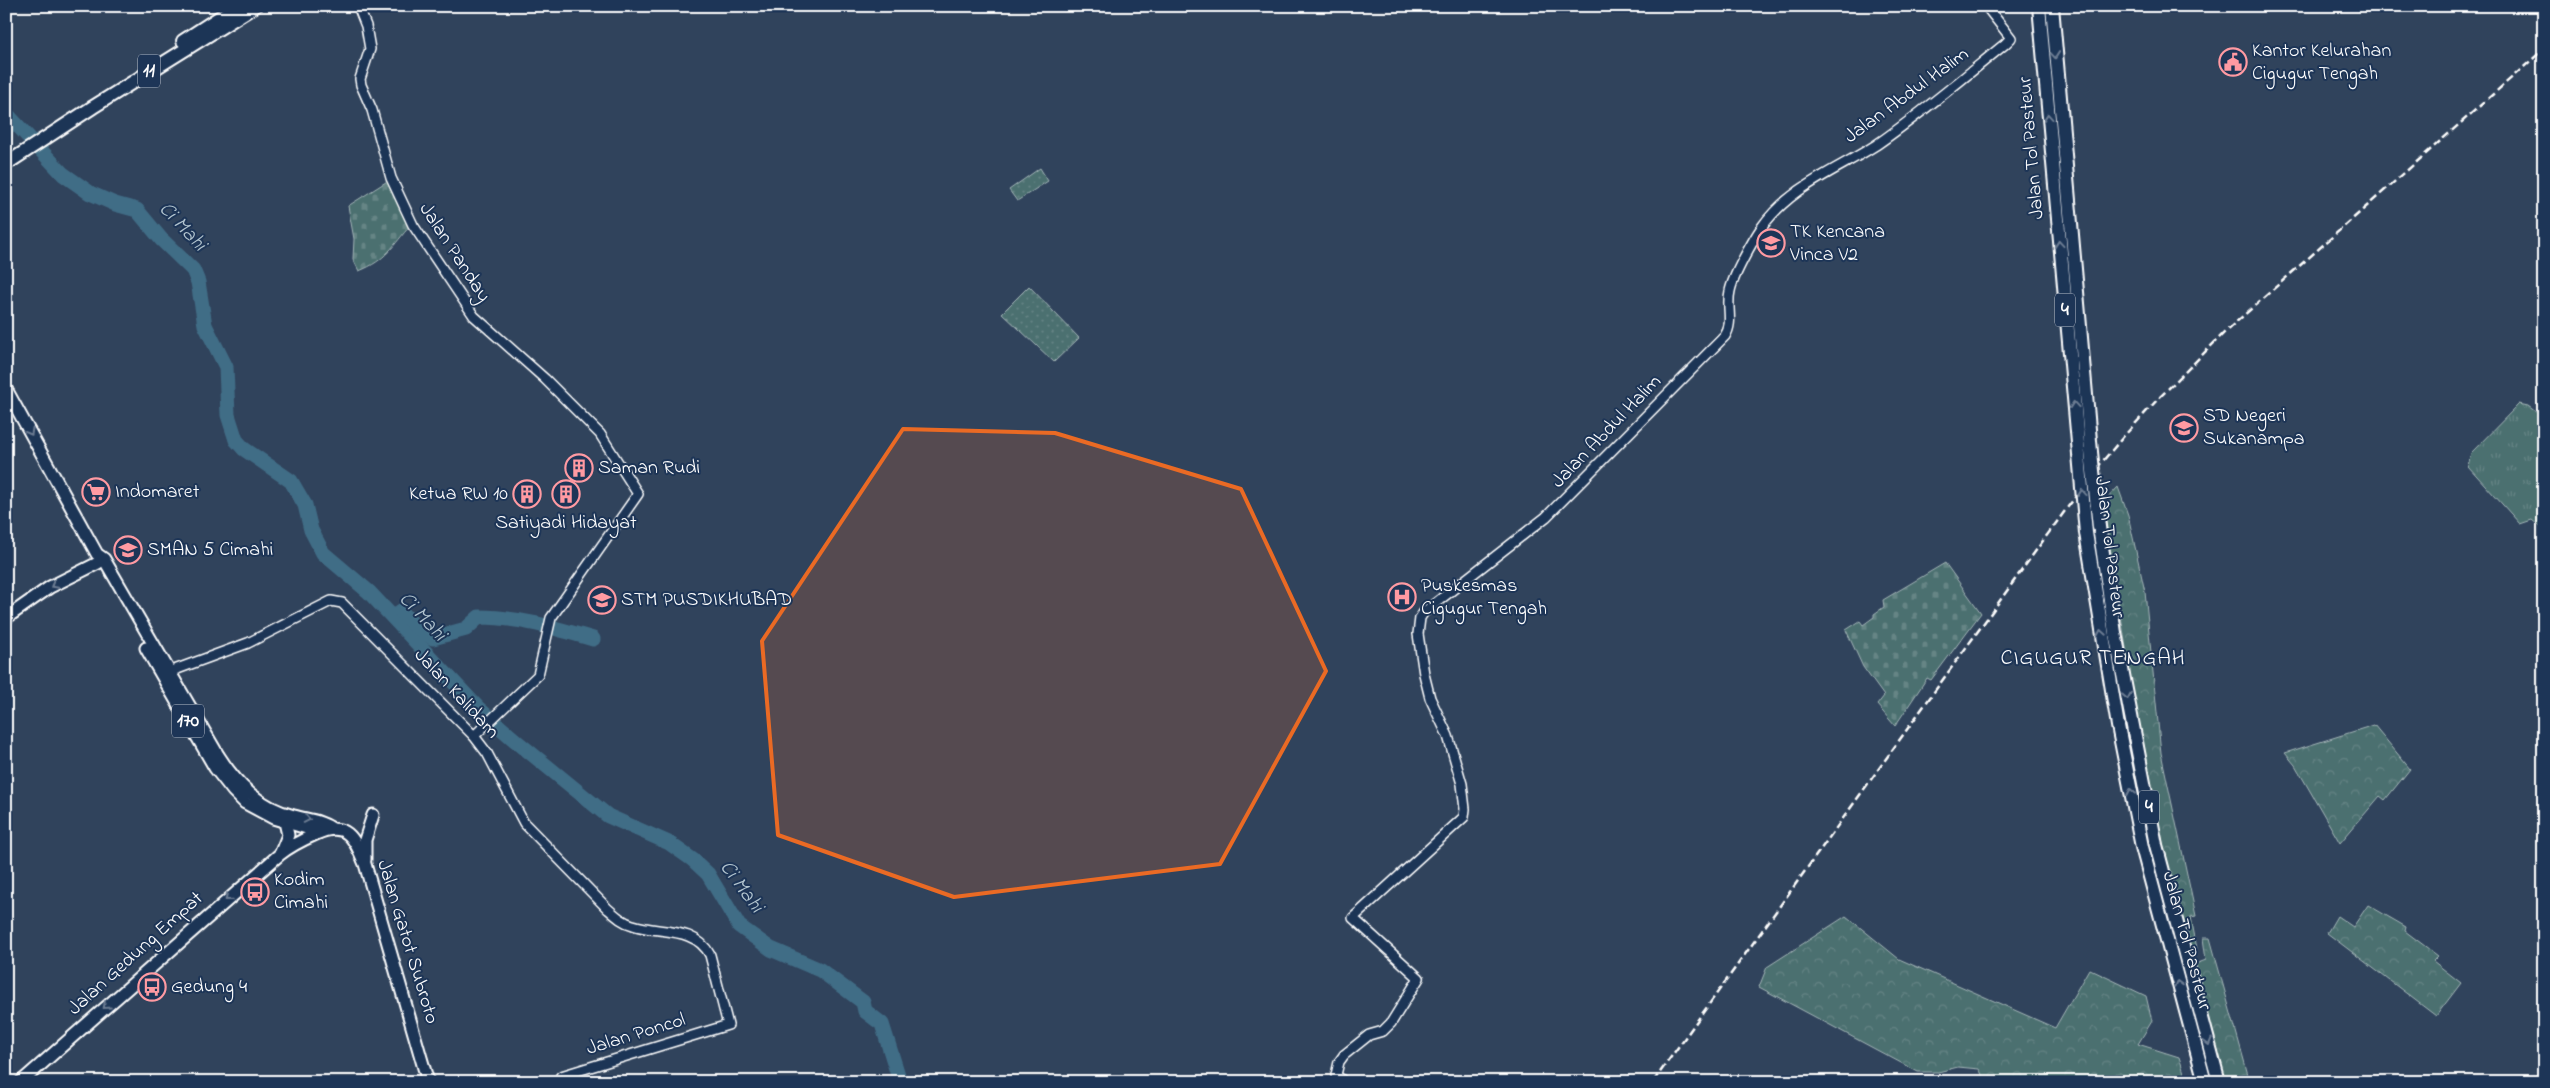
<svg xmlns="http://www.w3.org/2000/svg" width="2550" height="1088" font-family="'Indie Flower',sans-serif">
  <defs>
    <pattern id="grass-tufts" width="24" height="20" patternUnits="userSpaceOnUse" patternTransform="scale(1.25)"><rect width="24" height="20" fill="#4b6f70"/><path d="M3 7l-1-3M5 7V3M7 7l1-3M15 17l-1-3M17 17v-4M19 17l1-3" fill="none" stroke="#668585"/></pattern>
    <pattern id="forest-crowns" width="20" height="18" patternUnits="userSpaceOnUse" patternTransform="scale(1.25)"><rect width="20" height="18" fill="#4b6f70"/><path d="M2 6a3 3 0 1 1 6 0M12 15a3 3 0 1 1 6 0" fill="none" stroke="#668585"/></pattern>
    <pattern id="cemetery-stones" width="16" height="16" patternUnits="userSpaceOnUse" patternTransform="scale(1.25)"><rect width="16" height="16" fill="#4b6f70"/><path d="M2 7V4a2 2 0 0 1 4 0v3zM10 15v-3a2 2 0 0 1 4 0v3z" fill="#668585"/></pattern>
    <pattern id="park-dots" width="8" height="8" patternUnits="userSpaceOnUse" patternTransform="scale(1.25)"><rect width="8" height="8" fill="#4b6f70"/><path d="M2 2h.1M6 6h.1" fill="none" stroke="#668585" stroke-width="1.8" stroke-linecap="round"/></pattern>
  </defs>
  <rect width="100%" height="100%" fill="#30435c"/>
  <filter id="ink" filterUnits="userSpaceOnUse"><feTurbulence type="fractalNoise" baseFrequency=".02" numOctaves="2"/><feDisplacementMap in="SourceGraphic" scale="10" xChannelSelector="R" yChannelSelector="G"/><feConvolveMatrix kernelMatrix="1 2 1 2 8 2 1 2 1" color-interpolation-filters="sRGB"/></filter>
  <g filter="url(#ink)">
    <!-- grass -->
    <path fill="url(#grass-tufts)" stroke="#a5b7b8" d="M 2519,404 L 2528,406 L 2544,418 L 2544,530 L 2532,520 L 2520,524 L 2468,466 L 2471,453 Z"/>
    <!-- forest -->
    <g fill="url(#forest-crowns)" stroke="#a5b7b8">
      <path d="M 2118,487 L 2128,515 L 2145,592 L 2161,753 L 2196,916 L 2191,917 L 2197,949 L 2188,951 L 2144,761 L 2103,503 Z"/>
      <path d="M 2374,725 L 2410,769 L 2385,800 L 2380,796 L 2340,843 L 2295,765 L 2285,753 Z"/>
      <path d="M 2368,905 L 2406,927 L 2405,931 L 2438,956 L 2433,961 L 2461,983 L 2436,1016 L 2327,933 L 2337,916 L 2353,927 Z"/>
      <path d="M 1846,916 L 1899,959 L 2055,1028 L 2089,969 L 2146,996 L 2152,1021 L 2138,1044 L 2179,1057 L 2187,1082 L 1986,1082 L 1979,1069 L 1958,1067 L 1938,1072 L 1918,1072 L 1759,987 L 1767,967 Z"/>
      <path d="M 2203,938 L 2210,938 L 2250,1082 L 2226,1082 L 2193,965 L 2206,960 Z"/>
    </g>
    <!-- cemetery -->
    <g fill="url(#cemetery-stones)" stroke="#a5b7b8">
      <path d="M 389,180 L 411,225 C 392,246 387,260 359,271 L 353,259 L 354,239 L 348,206 Z"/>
      <path d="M 1945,563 L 1981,613 L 1931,680 L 1927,678 L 1895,726 L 1877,705 L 1884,696 L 1863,667 L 1846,630 L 1860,621 L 1863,625 L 1874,617 L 1874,614 L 1884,607 L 1883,600 Z"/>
    </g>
    <!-- park -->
    <g fill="url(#park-dots)" stroke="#a5b7b8">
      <path d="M 1040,168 L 1048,181 L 1017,201 L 1009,190 Z"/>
      <path d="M 1029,286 L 1079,338 L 1054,362 L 1002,313 Z"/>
    </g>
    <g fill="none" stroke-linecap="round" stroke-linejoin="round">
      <!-- river -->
      <g stroke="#416d86" stroke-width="15">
        <path d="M 6,113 L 63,174 L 90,193 L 115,204 L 137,210 L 161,239 L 193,270 L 198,282 L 205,325 L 226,367 L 228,415 L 236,440 L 244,449 L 291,481 L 305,505 L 311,530 L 323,553 L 369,592 L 478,708 L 516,741 L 608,816 L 669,843 L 693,860 L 708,874 L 739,926 L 771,949 L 820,970 L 863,1002 L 865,1011 L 882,1024 L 898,1075 L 896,1082"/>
        <path d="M 401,611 L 414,625 L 433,638 L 466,629 L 479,617 C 518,617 556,628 593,639"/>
      </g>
      <!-- minor casing -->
      <g stroke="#fff" stroke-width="12">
        <g id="minor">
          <path d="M 358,6 L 366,26 L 370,49 L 360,79 L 361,85 L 372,110 L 391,178 L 413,225 L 474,316 L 545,379 L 600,434 L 638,494 L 551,618 L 538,675 L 474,736"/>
          <path d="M 169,672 L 248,643 L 331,601 L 342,603 L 474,736 L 487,753 L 524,823 L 607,908 C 615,915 622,922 633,925 C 659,934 695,926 710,955 L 728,1025 L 561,1076 L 558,1082"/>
          <path d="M 1344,1082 L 1336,1075 L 1339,1062 L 1344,1055 L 1369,1035 L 1383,1031 L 1391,1023 L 1419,978 L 1353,918 L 1464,817 L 1465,809 L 1462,784 L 1448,736 L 1430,698 L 1424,674 L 1418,634 L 1420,618 L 1424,612 L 1546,517 L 1725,336 C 1734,322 1726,307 1730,291 C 1733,276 1753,240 1762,227 C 1790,187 1837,170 1876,145 C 1921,114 1963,78 2005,44 L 2011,38 L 1986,6"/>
        </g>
      </g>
      <!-- major casing -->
      <g stroke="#fff" stroke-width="15">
        <g id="major">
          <path d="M 6,389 L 97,554 L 104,559 L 218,755 C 237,785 259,807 294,816 C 308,820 319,820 331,828"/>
          <path d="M 6,618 L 50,587 L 98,563"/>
          <path d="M 146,648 L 215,768 L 233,791 L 245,803 L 273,818 L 320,832"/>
          <path d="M 281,852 L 288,835 L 284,818"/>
          <path d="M 365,860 L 365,840 L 373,815"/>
          <path d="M 21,1082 L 279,855 C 290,846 302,840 316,834 C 347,820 354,838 365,864 L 428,1082"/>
        </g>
      </g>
      <!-- highway casing -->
      <g stroke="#fff" stroke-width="16">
        <g id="highway">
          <path d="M 2039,6 L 2079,454"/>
          <path d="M 2052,6 L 2091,452"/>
          <path d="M 183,41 L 237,6"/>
          <path d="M 6,164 L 93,107 L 255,6"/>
          <path d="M 2099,527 L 2115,633 L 2156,845 L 2219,1082"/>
          <path d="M 2086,533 L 2118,726 L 2142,847 L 2205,1082"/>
        </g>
      </g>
      <!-- minor -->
      <use href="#minor" stroke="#1d3557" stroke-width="9"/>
      <!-- major -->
      <use href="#major" stroke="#1d3557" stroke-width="11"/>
      <!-- highway -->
      <use href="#highway" stroke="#1d3557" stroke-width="12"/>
      <!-- rail -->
      <path stroke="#fff" stroke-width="2.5" stroke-dasharray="8 4" stroke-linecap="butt" d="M 1653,1082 L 2045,538 L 2096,469 L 2124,436 L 2157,400 L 2225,332 L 2544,49"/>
      <!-- highway-bridge casing -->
      <g stroke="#fff" stroke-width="16" stroke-linecap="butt">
        <g id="highway-bridge">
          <path d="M 2091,452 L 2099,527"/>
          <path d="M 2079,454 L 2086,533"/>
        </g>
      </g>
      <!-- highway-bridge -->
      <use href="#highway-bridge" stroke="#1d3557" stroke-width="12"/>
    </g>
    <!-- one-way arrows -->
    <defs><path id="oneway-chevron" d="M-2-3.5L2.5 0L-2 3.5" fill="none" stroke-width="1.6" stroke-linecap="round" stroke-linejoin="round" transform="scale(1.25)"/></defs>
    <g stroke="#6c7c92">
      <use href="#oneway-chevron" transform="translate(2055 55) rotate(85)"/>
      <use href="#oneway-chevron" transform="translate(2048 117) rotate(-95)"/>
      <use href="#oneway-chevron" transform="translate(2059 244) rotate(-95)"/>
      <use href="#oneway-chevron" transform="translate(2074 405) rotate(-95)"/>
      <use href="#oneway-chevron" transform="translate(30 432) rotate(61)"/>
      <use href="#oneway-chevron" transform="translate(2082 493) rotate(-95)"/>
      <use href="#oneway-chevron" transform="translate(54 585) rotate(152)"/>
      <use href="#oneway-chevron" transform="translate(2101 633) rotate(-100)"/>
      <use href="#oneway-chevron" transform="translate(2127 696) rotate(79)"/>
      <use href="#oneway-chevron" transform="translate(2131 792) rotate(-101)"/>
      <use href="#oneway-chevron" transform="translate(307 819) rotate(11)"/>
      <use href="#oneway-chevron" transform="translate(228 898) rotate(139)"/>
      <use href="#oneway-chevron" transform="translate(2178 984) rotate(-105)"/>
      <use href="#oneway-chevron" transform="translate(106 1006) rotate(138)"/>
      <use href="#oneway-chevron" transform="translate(2208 1042) rotate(75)"/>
    </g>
  </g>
  <!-- marked area -->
  <path fill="#ea6a24" fill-opacity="0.2" stroke="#ea6a24" stroke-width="4" stroke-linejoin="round" d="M 903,429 L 1055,433 L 1241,489 L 1326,671 L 1220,864 L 954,897 L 778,835 L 762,641 Z"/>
  <!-- icons -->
  <defs>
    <g id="civic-ring" transform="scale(1.4375)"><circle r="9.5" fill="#1d3557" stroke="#ff9aa2" stroke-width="1.5"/><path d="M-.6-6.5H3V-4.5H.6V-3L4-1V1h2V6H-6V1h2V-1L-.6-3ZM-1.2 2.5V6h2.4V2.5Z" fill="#ff9aa2"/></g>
    <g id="school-ring" transform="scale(1.4375)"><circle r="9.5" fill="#1d3557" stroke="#ff9aa2" stroke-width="1.5"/><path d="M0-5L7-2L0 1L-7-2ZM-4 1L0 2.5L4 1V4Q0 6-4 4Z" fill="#ff9aa2"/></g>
    <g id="building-ring" transform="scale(1.4375)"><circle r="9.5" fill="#1d3557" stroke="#ff9aa2" stroke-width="1.5"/><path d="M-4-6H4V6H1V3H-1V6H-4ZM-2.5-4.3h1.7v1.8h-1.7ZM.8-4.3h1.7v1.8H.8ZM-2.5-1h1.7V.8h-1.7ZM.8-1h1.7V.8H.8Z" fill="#ff9aa2"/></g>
    <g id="supermarket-ring" transform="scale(1.4375)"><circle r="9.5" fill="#1d3557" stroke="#ff9aa2" stroke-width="1.5"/><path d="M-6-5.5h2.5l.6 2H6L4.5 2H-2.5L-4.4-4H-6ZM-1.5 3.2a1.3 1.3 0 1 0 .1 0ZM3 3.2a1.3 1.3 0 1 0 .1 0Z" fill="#ff9aa2"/></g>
    <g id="hospital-ring" transform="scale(1.4375)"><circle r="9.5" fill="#1d3557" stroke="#ff9aa2" stroke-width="1.5"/><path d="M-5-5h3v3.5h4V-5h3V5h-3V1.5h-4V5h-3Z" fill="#ff9aa2"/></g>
    <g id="bus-ring" transform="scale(1.4375)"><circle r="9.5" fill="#1d3557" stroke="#ff9aa2" stroke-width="1.5"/><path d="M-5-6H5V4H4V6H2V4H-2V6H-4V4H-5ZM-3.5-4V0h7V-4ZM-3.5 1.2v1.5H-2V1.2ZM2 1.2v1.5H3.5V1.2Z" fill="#ff9aa2"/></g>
  </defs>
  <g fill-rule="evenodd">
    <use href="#civic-ring" x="2233" y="62"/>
    <use href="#school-ring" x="1771" y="243"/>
    <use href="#school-ring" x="2184" y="428"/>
    <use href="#building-ring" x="579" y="468"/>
    <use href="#supermarket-ring" x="96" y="492"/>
    <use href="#building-ring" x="527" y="494"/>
    <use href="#building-ring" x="566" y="494"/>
    <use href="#school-ring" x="128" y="550"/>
    <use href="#hospital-ring" x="1402" y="597"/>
    <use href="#school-ring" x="602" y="600"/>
    <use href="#bus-ring" x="255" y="892"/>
    <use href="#bus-ring" x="152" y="987"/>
  </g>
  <g text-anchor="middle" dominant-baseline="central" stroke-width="4" stroke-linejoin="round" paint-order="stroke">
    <!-- shield labels -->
    <g fill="#1d3557" stroke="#bbc2cd" stroke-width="1">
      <rect x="138" y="54.5" width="22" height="33" rx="4"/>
      <rect x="2055" y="293.5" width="20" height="33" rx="4"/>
      <rect x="172" y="704.5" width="32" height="33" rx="4"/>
      <rect x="2139" y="790.5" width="20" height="33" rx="4"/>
    </g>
    <g font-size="19" font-weight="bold" fill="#fff">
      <text x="149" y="71">11</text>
      <text x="2065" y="310">4</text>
      <text x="188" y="721">170</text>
      <text x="2149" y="807">4</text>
    </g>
    <!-- poi labels -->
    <g font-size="20" fill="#fff" stroke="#1d3557" text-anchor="start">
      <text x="2252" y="51">Kantor Kelurahan<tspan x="2252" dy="23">Cigugur Tengah</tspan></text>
      <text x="1790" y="232">TK Kencana<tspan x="1790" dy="23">Vinca V2</tspan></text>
      <text x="2203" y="416">SD Negeri<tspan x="2203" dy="23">Sukanampa</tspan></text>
      <text x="598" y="468">Saman Rudi</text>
      <text x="115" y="492">Indomaret</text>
      <text x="508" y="494" text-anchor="end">Ketua RW 10</text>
      <text x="566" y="523" text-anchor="middle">Satiyadi Hidayat</text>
      <text x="147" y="550">SMAN 5 Cimahi</text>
      <text x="1421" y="586">Puskesmas<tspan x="1421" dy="23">Cigugur Tengah</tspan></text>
      <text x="621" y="600">STM PUSDIKHUBAD</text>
      <text x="274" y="880">Kodim<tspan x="274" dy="23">Cimahi</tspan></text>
      <text x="171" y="987">Gedung 4</text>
    </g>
    <!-- street labels -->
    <g font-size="20" fill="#fff" stroke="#1d3557">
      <text transform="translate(1907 96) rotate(-36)">Jalan Abdul Halim</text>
      <text transform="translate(2032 148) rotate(-95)">Jalan Tol Pasteur</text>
      <text transform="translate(454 253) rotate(57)">Jalan Panday</text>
      <text transform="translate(1607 432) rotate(-46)">Jalan Abdul Halim</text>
      <text transform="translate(2109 547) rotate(83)">Jalan Tol Pasteur</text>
      <text transform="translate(456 694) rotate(47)">Jalan Kalidam</text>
      <text transform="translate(2186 941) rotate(75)">Jalan Tol Pasteur</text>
      <text transform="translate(407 942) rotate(73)">Jalan Gatot Subroto</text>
      <text transform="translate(136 954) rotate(-42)">Jalan Gedung Empat</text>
      <text transform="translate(636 1035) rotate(-17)">Jalan Poncol</text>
    </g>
    <!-- water labels -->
    <g font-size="21" font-style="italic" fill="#b3c5cf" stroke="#1d3557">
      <text transform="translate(182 227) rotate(47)">Ci Mahi</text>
      <text transform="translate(422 617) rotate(47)">Ci Mahi</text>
      <text transform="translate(741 887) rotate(54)">Ci Mahi</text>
    </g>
    <!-- quarter labels -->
    <g font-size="22" letter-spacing="1" fill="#fff" stroke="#1d3557">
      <text x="2093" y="659">CIGUGUR TENGAH</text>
    </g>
  </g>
  <!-- margin -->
  <rect width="2550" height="1088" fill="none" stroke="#1d3557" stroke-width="25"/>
  <rect x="12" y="12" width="2525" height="1063" fill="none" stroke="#fff" stroke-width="2" filter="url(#ink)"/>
</svg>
